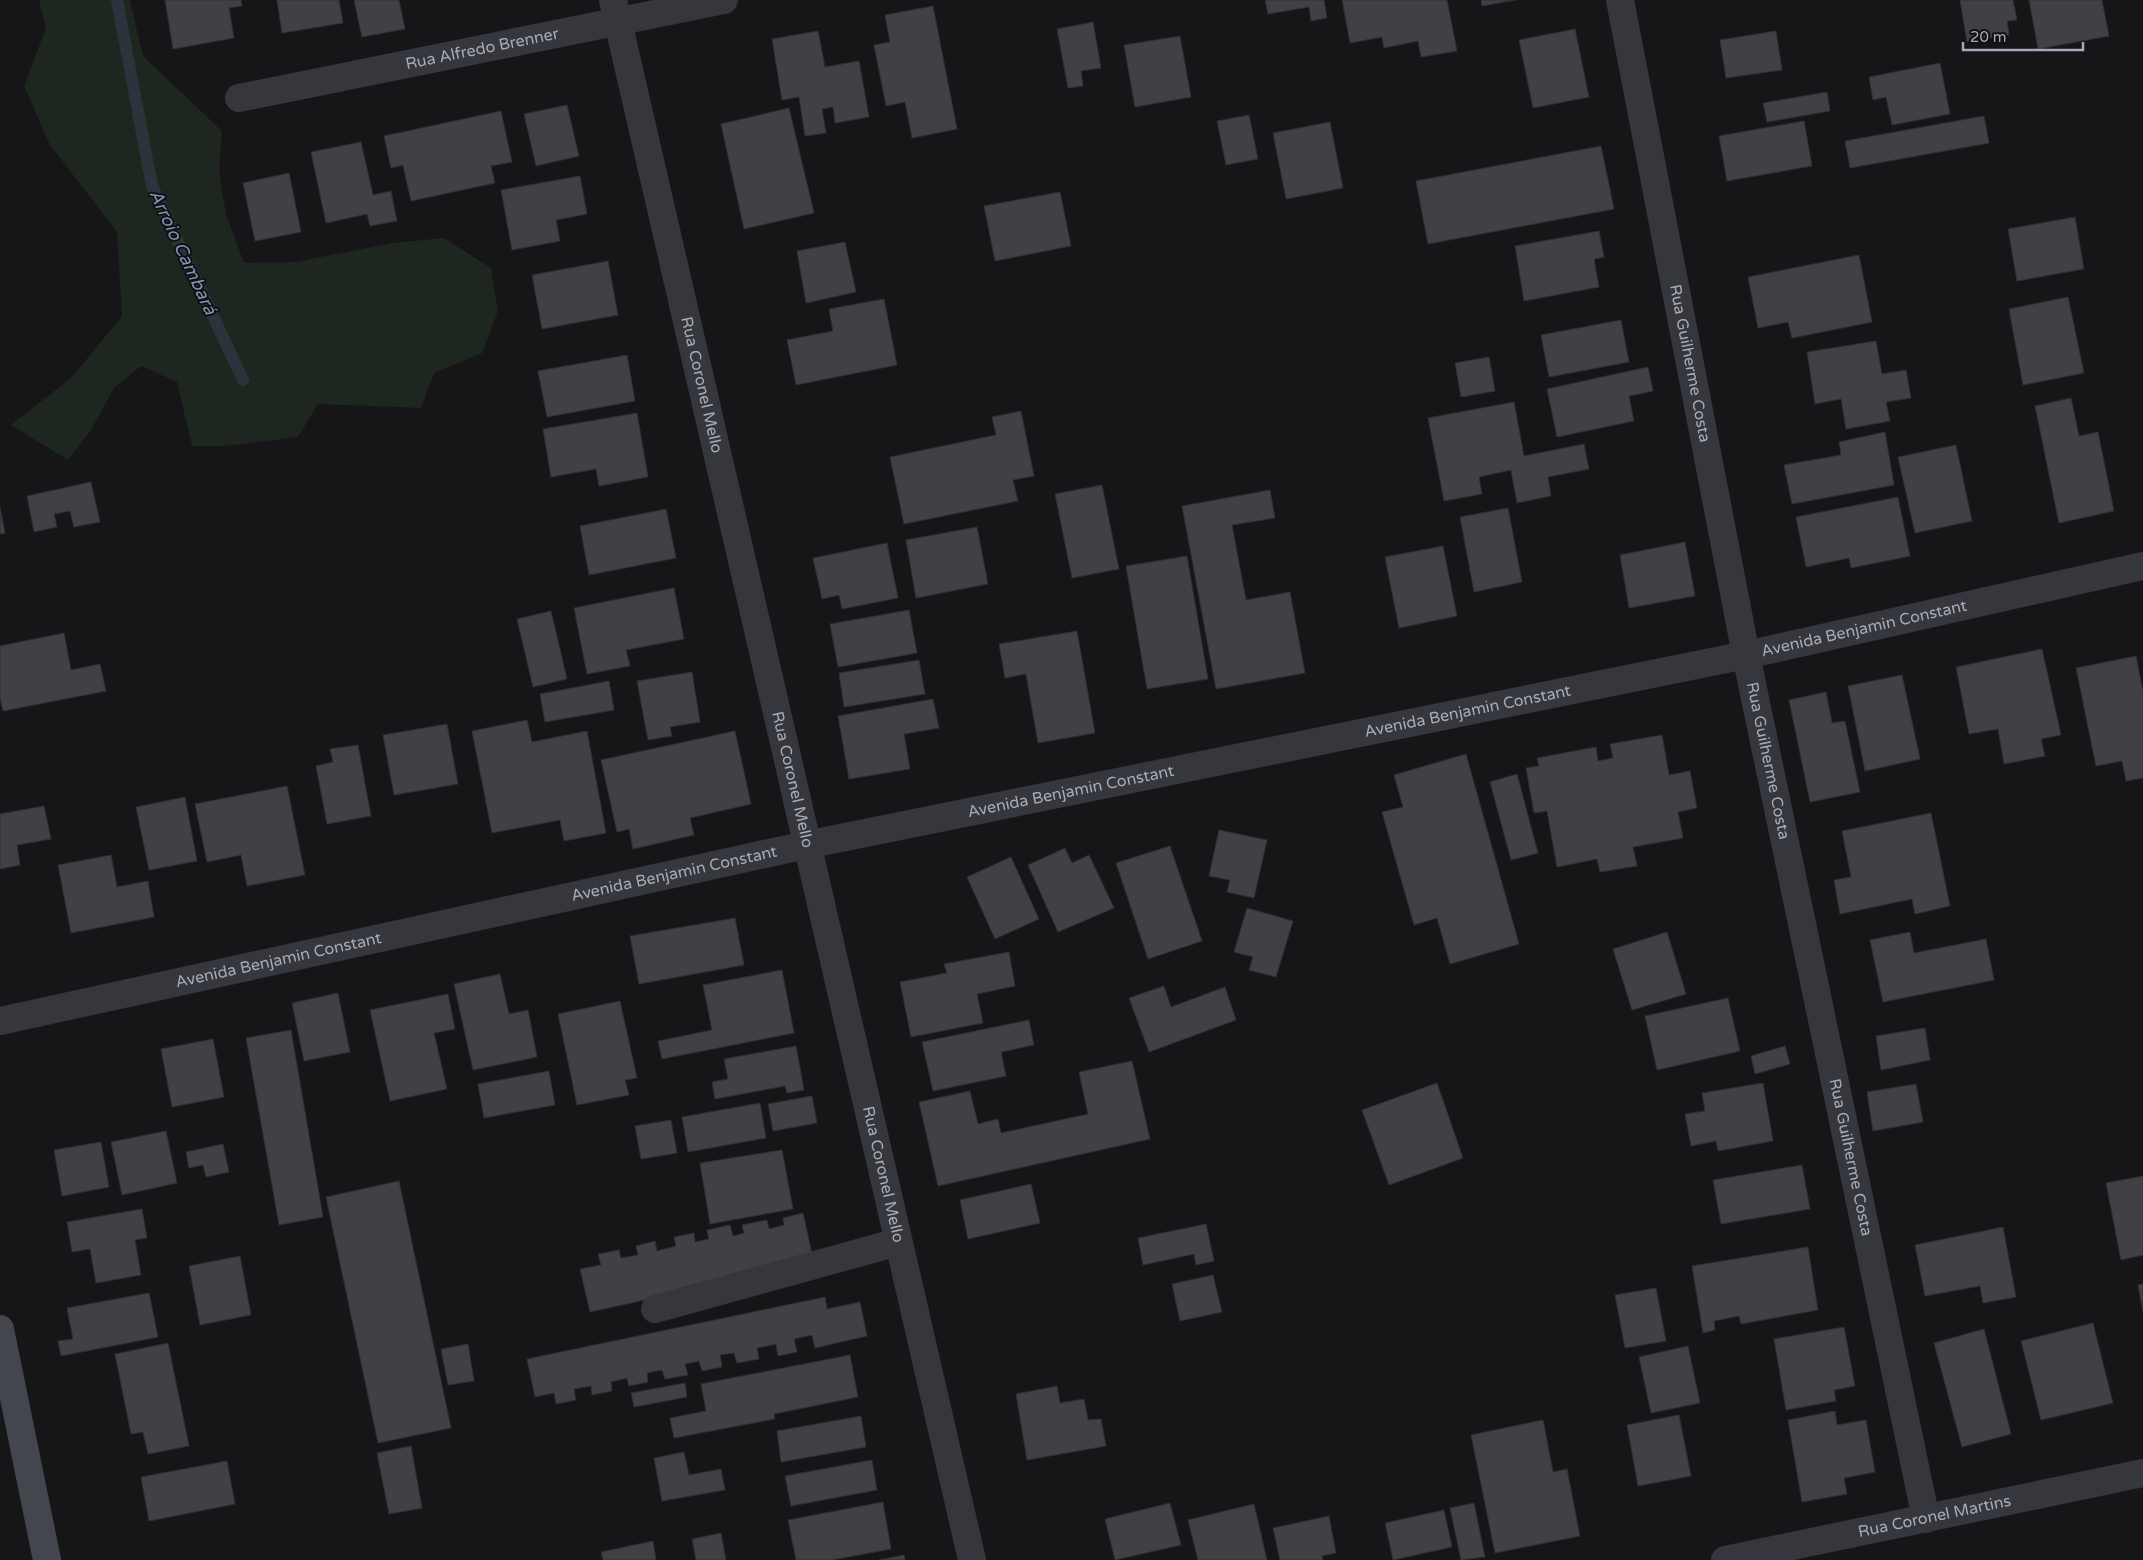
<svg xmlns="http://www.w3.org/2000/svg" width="2143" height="1560" font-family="'Varela Round',sans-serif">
  <rect width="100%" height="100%" fill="#161618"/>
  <!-- green -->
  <path fill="#1d261f" d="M 39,0 L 130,0 L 143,56 L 222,131 L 219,171 L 226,214 L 244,263 L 295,262 L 393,243 L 444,238 L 491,268 L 498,311 L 482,353 L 434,373 L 421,408 L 318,404 L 298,437 L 227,446 L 192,446 L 177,382 L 141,366 L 114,388 L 91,430 L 68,460 L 11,425 L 72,377 L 122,316 L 117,232 L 50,145 L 24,86 L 46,28 Z"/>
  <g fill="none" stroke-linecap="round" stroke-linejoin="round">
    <!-- stream -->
    <path stroke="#2b343d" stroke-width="12" d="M 117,0 L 152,186 L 243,380"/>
  </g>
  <!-- building -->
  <g fill="#404045" stroke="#303034">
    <path d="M 165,0 L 241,0 L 242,6 L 229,8 L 234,38 L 173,49 Z"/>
    <path d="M 277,0 L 339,0 L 343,23 L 282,33 Z"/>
    <path d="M 354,0 L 399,0 L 405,29 L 362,37 Z"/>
    <path d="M 1265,0 L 1324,0 L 1327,18 L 1311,21 L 1309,7 L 1268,14 Z"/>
    <path d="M 1342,0 L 1447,0 L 1457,51 L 1421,57 L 1418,41 L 1384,48 L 1382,37 L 1350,43 Z"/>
    <path d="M 1481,0 L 1516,0 L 1482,6 Z"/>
    <path d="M 1960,0 L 2013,0 L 2017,20 L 2007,21 L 2009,35 L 1967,42 Z"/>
    <path d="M 2029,0 L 2102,0 L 2109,36 L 2038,49 Z"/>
    <path d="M 933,6 L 957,129 L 912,138 L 905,102 L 886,106 L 874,45 L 890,42 L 885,15 Z"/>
    <path d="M 1093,22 L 1101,68 L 1081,71 L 1083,86 L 1068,88 L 1057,29 Z"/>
    <path d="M 1575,29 L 1589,97 L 1533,108 L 1519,40 Z"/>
    <path d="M 818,31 L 825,67 L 859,61 L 869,117 L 835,123 L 833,107 L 822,109 L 826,133 L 805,136 L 799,97 L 782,100 L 772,39 Z"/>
    <path d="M 1776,31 L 1782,70 L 1726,78 L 1720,40 Z"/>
    <path d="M 1180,36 L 1191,97 L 1135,107 L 1124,45 Z"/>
    <path d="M 1940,63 L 1950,114 L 1892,125 L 1886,97 L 1873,100 L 1869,77 Z"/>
    <path d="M 1827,92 L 1830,111 L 1767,122 L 1763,103 Z"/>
    <path d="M 567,105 L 579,156 L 536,166 L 524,114 Z"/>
    <path d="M 789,108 L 814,213 L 744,229 L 721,124 Z"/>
    <path d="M 501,111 L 512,162 L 491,166 L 495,183 L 411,201 L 403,165 L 391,168 L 384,136 Z"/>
    <path d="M 1249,115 L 1258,159 L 1226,165 L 1217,121 Z"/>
    <path d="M 1984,116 L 1989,143 L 1850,168 L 1845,141 Z"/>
    <path d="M 1804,121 L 1812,166 L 1727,181 L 1719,136 Z"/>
    <path d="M 1330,122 L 1343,188 L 1286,199 L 1273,133 Z"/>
    <path d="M 361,142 L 373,195 L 391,191 L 397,221 L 370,226 L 367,214 L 326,223 L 311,152 Z"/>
    <path d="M 1601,146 L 1614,209 L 1428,244 L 1416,181 Z"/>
    <path d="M 289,173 L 301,232 L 255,241 L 243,183 Z"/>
    <path d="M 580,176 L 587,214 L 556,220 L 560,241 L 512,250 L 501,190 Z"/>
    <path d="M 1060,192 L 1071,246 L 995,261 L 984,206 Z"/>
    <path d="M 2075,217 L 2084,269 L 2017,281 L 2008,229 Z"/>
    <path d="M 1599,231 L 1604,257 L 1594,259 L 1599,287 L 1524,301 L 1515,246 Z"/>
    <path d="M 845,242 L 856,292 L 806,303 L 797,251 Z"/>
    <path d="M 1859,255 L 1872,322 L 1792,338 L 1788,322 L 1758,328 L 1748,277 Z"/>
    <path d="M 608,261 L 618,315 L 542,329 L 532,275 Z"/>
    <path d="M 2068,297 L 2084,373 L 2023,385 L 2009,309 Z"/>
    <path d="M 884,299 L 897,365 L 796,385 L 787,340 L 833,331 L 829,309 Z"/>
    <path d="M 1621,320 L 1629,362 L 1549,377 L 1541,335 Z"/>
    <path d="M 1876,341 L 1882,374 L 1906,370 L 1911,398 L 1886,402 L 1890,421 L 1846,429 L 1841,399 L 1815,404 L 1807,352 Z"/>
    <path d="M 627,355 L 635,401 L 547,417 L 538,371 Z"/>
    <path d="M 1489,357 L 1495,391 L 1461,397 L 1455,363 Z"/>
    <path d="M 1648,367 L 1653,391 L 1629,396 L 1634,421 L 1557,437 L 1547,389 Z"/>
    <path d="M 2071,398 L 2079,436 L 2098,432 L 2114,511 L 2059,523 L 2035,406 Z"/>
    <path d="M 1514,402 L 1524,456 L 1584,444 L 1589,469 L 1548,477 L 1551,496 L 1517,503 L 1511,470 L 1479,477 L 1482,494 L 1444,501 L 1428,418 Z"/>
    <path d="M 1021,411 L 1034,476 L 1013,480 L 1018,501 L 904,524 L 890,457 L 996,435 L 992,417 Z"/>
    <path d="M 637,413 L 648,477 L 599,486 L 596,469 L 551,477 L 543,429 Z"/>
    <path d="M 1885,432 L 1894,485 L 1792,504 L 1784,465 L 1841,455 L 1839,442 Z"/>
    <path d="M 1956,445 L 1972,521 L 1915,533 L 1898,457 Z"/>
    <path d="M 91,482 L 100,522 L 74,527 L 70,511 L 54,514 L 57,527 L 34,532 L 27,496 Z"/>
    <path d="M 1102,485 L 1119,569 L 1072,578 L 1055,494 Z"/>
    <path d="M 1270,490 L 1275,518 L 1232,525 L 1246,600 L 1290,592 L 1305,673 L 1216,689 L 1182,506 Z"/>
    <path d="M 1898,497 L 1910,556 L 1851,568 L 1849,558 L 1806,567 L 1796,517 Z"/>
    <path d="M 0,507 L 5,533 L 0,534 Z"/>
    <path d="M 1508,508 L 1522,582 L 1474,592 L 1460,517 Z"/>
    <path d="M 666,509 L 676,558 L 589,575 L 580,526 Z"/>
    <path d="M 977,527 L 988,584 L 916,598 L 906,540 Z"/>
    <path d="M 1685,542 L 1695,596 L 1629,608 L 1620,555 Z"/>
    <path d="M 887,543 L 898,598 L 842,609 L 839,595 L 822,599 L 813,558 Z"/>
    <path d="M 1443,546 L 1457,616 L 1399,628 L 1385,557 Z"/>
    <path d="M 1187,556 L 1208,679 L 1147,689 L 1126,566 Z"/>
    <path d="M 674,588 L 684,639 L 626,650 L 630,666 L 587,674 L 574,608 Z"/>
    <path d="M 909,610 L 917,653 L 838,667 L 830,624 Z"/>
    <path d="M 551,611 L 567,679 L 533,687 L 517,619 Z"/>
    <path d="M 1077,631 L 1095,733 L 1038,743 L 1026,674 L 1005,678 L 999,644 Z"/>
    <path d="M 64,633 L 71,670 L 100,664 L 106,691 L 3,711 L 0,698 L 0,646 Z"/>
    <path d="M 2042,649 L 2061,735 L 2041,739 L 2045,756 L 2004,764 L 1998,729 L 1969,734 L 1956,667 Z"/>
    <path d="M 2136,656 L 2143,692 L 2143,778 L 2126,781 L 2122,761 L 2096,766 L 2076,668 Z"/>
    <path d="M 919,660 L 925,694 L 844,707 L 839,673 Z"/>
    <path d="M 692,672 L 700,722 L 670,727 L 672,736 L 648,740 L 637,681 Z"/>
    <path d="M 1902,675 L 1920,759 L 1865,771 L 1848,686 Z"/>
    <path d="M 609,681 L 614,710 L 545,722 L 540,694 Z"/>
    <path d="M 1826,692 L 1832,723 L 1845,721 L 1860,792 L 1810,802 L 1789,700 Z"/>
    <path d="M 933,699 L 939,728 L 904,734 L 910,769 L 849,779 L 838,716 Z"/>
    <path d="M 527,720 L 532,742 L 587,731 L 606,833 L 564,841 L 560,820 L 492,833 L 472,731 Z"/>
    <path d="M 447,724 L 458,784 L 394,795 L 383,735 Z"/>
    <path d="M 735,731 L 751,804 L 690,818 L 694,835 L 633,849 L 629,829 L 617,832 L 601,760 Z"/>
    <path d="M 1662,735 L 1669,775 L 1690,771 L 1697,808 L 1678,812 L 1683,838 L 1633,847 L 1637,866 L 1600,872 L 1597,859 L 1557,867 L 1547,811 L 1534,813 L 1526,768 L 1539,766 L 1537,758 L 1596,747 L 1598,761 L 1613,758 L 1610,744 Z"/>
    <path d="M 358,745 L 371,816 L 327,824 L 316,766 L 333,762 L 330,749 Z"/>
    <path d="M 1466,754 L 1519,944 L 1450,964 L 1437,918 L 1414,925 L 1382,812 L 1403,807 L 1394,775 Z"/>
    <path d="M 1517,774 L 1538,853 L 1511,860 L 1490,782 Z"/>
    <path d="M 287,786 L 305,875 L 247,886 L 241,855 L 207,862 L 195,804 Z"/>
    <path d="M 185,797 L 197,861 L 149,870 L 136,807 Z"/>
    <path d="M 44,806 L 51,839 L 17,845 L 20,865 L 0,869 L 0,814 Z"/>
    <path d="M 1931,813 L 1950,906 L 1915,914 L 1912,899 L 1840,914 L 1834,880 L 1851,877 L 1842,831 Z"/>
    <path d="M 1219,830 L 1267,840 L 1254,898 L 1227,892 L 1230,880 L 1209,876 Z"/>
    <path d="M 1170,846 L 1202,941 L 1148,959 L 1116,863 Z"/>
    <path d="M 1065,848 L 1072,863 L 1089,855 L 1114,908 L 1058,932 L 1028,865 Z"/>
    <path d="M 111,855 L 117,887 L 148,881 L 154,917 L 71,933 L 58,865 Z"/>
    <path d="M 1011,857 L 1039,919 L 995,939 L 967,877 Z"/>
    <path d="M 1247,908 L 1293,921 L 1276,977 L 1249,970 L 1253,957 L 1234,952 Z"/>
    <path d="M 735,918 L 744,965 L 639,984 L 630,936 Z"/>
    <path d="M 1667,932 L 1686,994 L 1632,1010 L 1613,949 Z"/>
    <path d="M 1910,932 L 1914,953 L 1986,939 L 1994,980 L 1883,1002 L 1870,940 Z"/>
    <path d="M 1009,952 L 1015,986 L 977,994 L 983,1023 L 911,1037 L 900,982 L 947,973 L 944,964 Z"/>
    <path d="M 782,970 L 794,1033 L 662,1059 L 658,1041 L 712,1030 L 703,985 Z"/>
    <path d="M 500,974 L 509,1014 L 528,1010 L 537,1057 L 473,1070 L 454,984 Z"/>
    <path d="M 1164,986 L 1171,1007 L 1225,987 L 1236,1020 L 1149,1052 L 1129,998 Z"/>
    <path d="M 338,993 L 350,1052 L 304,1061 L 292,1003 Z"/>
    <path d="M 448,994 L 455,1029 L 434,1033 L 447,1089 L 390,1101 L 370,1010 Z"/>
    <path d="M 1728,998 L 1740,1051 L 1657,1070 L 1645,1016 Z"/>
    <path d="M 620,1001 L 637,1078 L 625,1080 L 629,1095 L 577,1105 L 558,1014 Z"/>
    <path d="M 1029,1020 L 1034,1045 L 1001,1052 L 1006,1076 L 933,1091 L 922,1042 Z"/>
    <path d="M 1925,1028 L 1930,1060 L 1881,1070 L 1876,1036 Z"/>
    <path d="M 291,1030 L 323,1217 L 279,1225 L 246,1038 Z"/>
    <path d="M 213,1039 L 224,1097 L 172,1107 L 161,1049 Z"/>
    <path d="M 796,1046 L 804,1090 L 787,1093 L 785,1086 L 715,1099 L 712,1082 L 728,1079 L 724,1059 Z"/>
    <path d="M 1785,1046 L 1790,1064 L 1755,1074 L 1751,1056 Z"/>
    <path d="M 1132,1061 L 1150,1139 L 938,1186 L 919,1102 L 970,1091 L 978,1124 L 998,1119 L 1001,1133 L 1088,1114 L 1079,1072 Z"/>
    <path d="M 549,1071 L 555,1105 L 484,1118 L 478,1084 Z"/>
    <path d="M 1437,1083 L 1463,1158 L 1389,1185 L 1362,1110 Z"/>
    <path d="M 1763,1083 L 1773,1141 L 1718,1151 L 1716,1141 L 1691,1146 L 1685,1114 L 1705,1111 L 1702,1093 Z"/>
    <path d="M 1916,1084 L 1923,1122 L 1873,1131 L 1867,1092 Z"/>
    <path d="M 812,1096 L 817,1123 L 773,1131 L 768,1104 Z"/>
    <path d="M 760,1103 L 766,1138 L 688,1152 L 682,1117 Z"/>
    <path d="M 671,1120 L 677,1153 L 641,1159 L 635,1126 Z"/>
    <path d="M 166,1131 L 177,1183 L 122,1195 L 111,1142 Z"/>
    <path d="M 101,1142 L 109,1187 L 62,1196 L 54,1150 Z"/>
    <path d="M 223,1144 L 229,1172 L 206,1177 L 203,1165 L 189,1168 L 186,1152 Z"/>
    <path d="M 782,1150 L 793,1209 L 710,1224 L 700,1163 Z"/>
    <path d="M 1802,1165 L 1810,1209 L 1721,1224 L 1713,1180 Z"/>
    <path d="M 2143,1176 L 2143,1255 L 2121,1260 L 2106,1183 Z"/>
    <path d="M 399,1181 L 451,1428 L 378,1443 L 326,1197 Z"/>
    <path d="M 1031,1184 L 1040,1223 L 968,1239 L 960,1200 Z"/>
    <path d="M 142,1209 L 147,1238 L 135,1240 L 141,1275 L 96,1283 L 90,1249 L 72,1252 L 67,1222 Z"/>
    <path d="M 803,1213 L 814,1263 L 590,1312 L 580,1269 L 601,1265 L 598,1254 L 619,1250 L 621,1258 L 638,1255 L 636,1246 L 655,1241 L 657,1251 L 676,1246 L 674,1237 L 694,1233 L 695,1242 L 709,1239 L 707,1230 L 730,1225 L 733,1236 L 744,1233 L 742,1225 L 767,1220 L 769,1229 L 784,1225 L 783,1218 Z"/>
    <path d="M 1206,1224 L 1214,1261 L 1196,1265 L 1194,1254 L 1143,1265 L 1138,1238 Z"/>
    <path d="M 2003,1227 L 2016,1297 L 1983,1303 L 1980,1286 L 1925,1296 L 1915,1245 Z"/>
    <path d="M 1808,1247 L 1818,1310 L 1741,1324 L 1739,1316 L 1714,1321 L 1715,1330 L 1703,1333 L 1692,1266 Z"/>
    <path d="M 240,1256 L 251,1315 L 200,1325 L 189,1266 Z"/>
    <path d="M 1213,1275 L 1222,1312 L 1180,1321 L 1172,1284 Z"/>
    <path d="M 2143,1284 L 2143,1312 L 2138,1285 Z"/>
    <path d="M 1656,1288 L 1666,1341 L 1625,1348 L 1615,1295 Z"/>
    <path d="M 149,1293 L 158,1337 L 61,1356 L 58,1341 L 73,1339 L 67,1308 Z"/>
    <path d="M 825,1297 L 827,1309 L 860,1302 L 867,1336 L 815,1348 L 812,1335 L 794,1339 L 797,1352 L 778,1356 L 776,1344 L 757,1348 L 759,1359 L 737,1363 L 734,1353 L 720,1355 L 722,1367 L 702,1371 L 699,1361 L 685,1364 L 688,1375 L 665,1379 L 662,1370 L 647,1373 L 648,1382 L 629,1386 L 627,1378 L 611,1382 L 612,1391 L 592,1395 L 591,1386 L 574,1389 L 576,1400 L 556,1404 L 554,1393 L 535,1397 L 527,1359 Z"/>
    <path d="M 2093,1323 L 2113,1403 L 2041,1420 L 2021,1341 Z"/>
    <path d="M 1844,1327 L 1855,1386 L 1834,1390 L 1836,1401 L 1786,1410 L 1774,1339 Z"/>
    <path d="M 1984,1329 L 2011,1434 L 1962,1447 L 1934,1343 Z"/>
    <path d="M 168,1343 L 189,1446 L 148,1454 L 143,1432 L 131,1434 L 115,1354 Z"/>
    <path d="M 468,1344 L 474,1381 L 448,1385 L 441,1349 Z"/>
    <path d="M 1688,1346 L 1700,1403 L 1651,1413 L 1639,1357 Z"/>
    <path d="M 850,1355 L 858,1397 L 774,1414 L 775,1419 L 674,1438 L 670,1418 L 706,1411 L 701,1384 Z"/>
    <path d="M 685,1383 L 687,1397 L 634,1407 L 631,1393 Z"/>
    <path d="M 1057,1386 L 1060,1403 L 1084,1399 L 1088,1420 L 1101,1419 L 1106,1446 L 1027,1460 L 1016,1394 Z"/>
    <path d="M 1835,1411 L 1837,1425 L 1866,1420 L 1875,1472 L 1844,1478 L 1847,1494 L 1802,1502 L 1788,1420 Z"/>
    <path d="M 1679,1415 L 1691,1476 L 1638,1486 L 1627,1425 Z"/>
    <path d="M 861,1416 L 866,1447 L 781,1462 L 777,1431 Z"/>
    <path d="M 1543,1420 L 1553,1472 L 1567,1469 L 1580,1536 L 1495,1553 L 1471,1435 Z"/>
    <path d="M 411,1446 L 422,1508 L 389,1514 L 377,1453 Z"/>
    <path d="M 684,1452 L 689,1475 L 721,1469 L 725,1490 L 662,1501 L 654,1458 Z"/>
    <path d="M 872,1460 L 877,1490 L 791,1506 L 785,1476 Z"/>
    <path d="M 227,1461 L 235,1504 L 149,1521 L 141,1477 Z"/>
    <path d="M 883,1502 L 891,1549 L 832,1560 L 796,1560 L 788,1520 Z"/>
    <path d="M 1170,1503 L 1181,1545 L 1115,1560 L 1105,1519 Z"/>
    <path d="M 1474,1503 L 1485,1557 L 1461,1560 L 1450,1508 Z"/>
    <path d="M 1254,1504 L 1267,1560 L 1198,1560 L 1188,1520 Z"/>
    <path d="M 1444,1510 L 1452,1547 L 1393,1560 L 1385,1523 Z"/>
    <path d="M 1329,1516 L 1336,1553 L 1322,1556 L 1323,1560 L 1280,1560 L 1273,1528 Z"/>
    <path d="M 721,1533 L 726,1560 L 696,1560 L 692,1539 Z"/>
    <path d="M 653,1541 L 656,1560 L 603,1560 L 601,1552 Z"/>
    <path d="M 904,1555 L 905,1560 L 879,1560 Z"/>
  </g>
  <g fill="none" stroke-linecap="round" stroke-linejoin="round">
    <!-- street -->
    <g stroke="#36373d" stroke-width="28">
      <path id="s1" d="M 613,0 L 972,1560"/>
      <path id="s2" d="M 1620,0 L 1746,655 L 1926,1519"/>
      <path id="s3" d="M 239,98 L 724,0"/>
      <path id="s4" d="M 0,1021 L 806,845 L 1746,655 L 2143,566"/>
      <path d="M 655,1309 L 898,1242"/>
      <path id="s5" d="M 1725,1560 L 2143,1473"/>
    </g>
    <!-- secondary -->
    <path stroke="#44464d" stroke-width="28" d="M 0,1329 L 47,1560"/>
  </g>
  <g text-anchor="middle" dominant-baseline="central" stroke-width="4" stroke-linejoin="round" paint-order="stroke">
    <!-- street labels -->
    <g font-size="16" fill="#a7abb9" stroke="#111113">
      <text stroke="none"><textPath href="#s3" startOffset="248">Rua Alfredo Brenner</textPath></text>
      <text stroke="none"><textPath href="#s2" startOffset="370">Rua Guilherme Costa</textPath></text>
      <text stroke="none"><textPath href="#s1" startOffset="395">Rua Coronel Mello</textPath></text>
      <text stroke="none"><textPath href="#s4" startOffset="1905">Avenida Benjamin Constant</textPath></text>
      <text stroke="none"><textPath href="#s4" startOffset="1500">Avenida Benjamin Constant</textPath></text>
      <text stroke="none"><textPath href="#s2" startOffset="775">Rua Guilherme Costa</textPath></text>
      <text stroke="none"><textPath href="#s1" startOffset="800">Rua Coronel Mello</textPath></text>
      <text stroke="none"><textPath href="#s4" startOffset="1095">Avenida Benjamin Constant</textPath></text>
      <text stroke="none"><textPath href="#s4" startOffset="690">Avenida Benjamin Constant</textPath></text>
      <text stroke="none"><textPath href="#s4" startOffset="285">Avenida Benjamin Constant</textPath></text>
      <text stroke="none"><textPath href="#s2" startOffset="1180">Rua Guilherme Costa</textPath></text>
      <text stroke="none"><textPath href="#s1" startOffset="1205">Rua Coronel Mello</textPath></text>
      <text stroke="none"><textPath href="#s5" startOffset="214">Rua Coronel Martins</textPath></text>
    </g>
    <!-- water labels -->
    <g font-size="18" font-style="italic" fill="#7c98b6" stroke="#111113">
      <text transform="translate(183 252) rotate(65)">Arroio Cambará</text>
    </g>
  </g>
  <!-- scale -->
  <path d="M1963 42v8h120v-8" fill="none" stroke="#a7abb9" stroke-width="2.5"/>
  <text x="1970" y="42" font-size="15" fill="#a7abb9" stroke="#111113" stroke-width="4" paint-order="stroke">20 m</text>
</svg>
